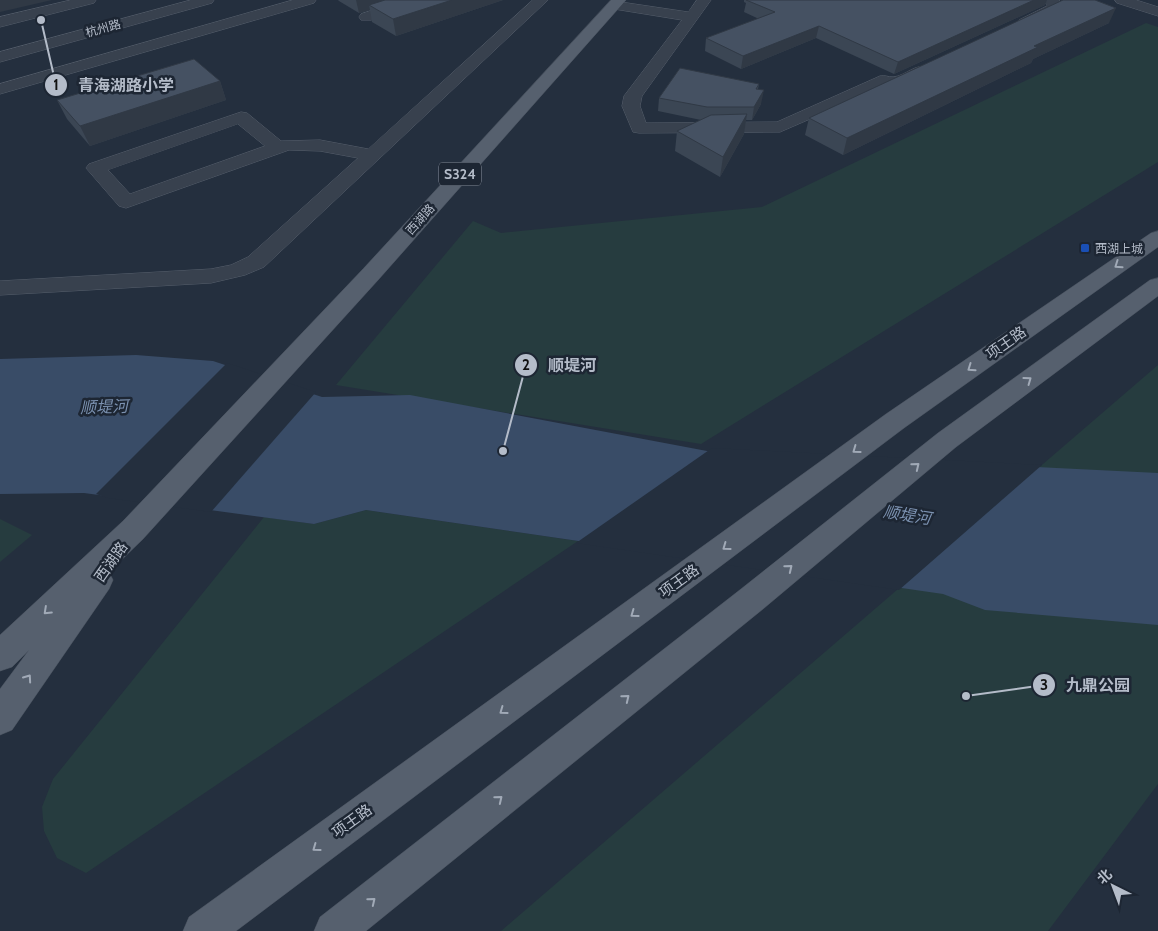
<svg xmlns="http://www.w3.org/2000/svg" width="1158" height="931" font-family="Cabin,'Noto Sans SC',sans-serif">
  <rect width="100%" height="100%" fill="#242f3e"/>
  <!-- green -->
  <g fill="#263c3f">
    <path d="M 1146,23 L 1158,27 L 1158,162 L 701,444 L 336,385 L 473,221 L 501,233 L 762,207 Z"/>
    <path d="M 1158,365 L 1158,784 L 1048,931 L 501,931 Z"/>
    <path d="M 366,510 L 578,541 L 86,873 L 57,858 L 44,831 L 42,807 L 53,779 L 264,517 L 314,524 Z"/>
    <path d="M 0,519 L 32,535 L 0,562 Z"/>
  </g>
  <!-- water -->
  <path fill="#394c67" d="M 136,355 L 213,361 L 322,397 L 410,395 L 707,451 L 1158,473 L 1158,625 L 985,610 L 943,594 L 366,510 L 314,524 L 84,493 L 0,494 L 0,359 Z"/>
  <!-- pier -->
  <g fill="#242f3e">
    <path d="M 227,363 L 316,392 L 211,512 L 108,498 L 96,494 Z"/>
    <path d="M 712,448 L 1042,465 L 899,590 L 576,543 Z"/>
  </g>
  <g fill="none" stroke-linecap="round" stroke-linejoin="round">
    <!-- minor casing -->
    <g stroke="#565f6c" stroke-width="1">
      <g id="minor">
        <path d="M 71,0 L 96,0 L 94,3 L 0,27 L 0,17 Z"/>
        <path d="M 191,0 L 214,0 L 212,3 L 0,62 L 0,52 Z"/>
        <path d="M 293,0 L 316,0 L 314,3 L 0,94 L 0,84 Z"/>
        <path d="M 403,0 L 425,0 L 423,3 L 371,20 L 361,20 L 359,17 L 361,14 Z"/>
        <path d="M 533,0 L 548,0 L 264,267 L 245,275 L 211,283 L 0,295 L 0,281 L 211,269 L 231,265 L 248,257 L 358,158 L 320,151 L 289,150 L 126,208 L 119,206 L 86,168 L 89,164 L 241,112 L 247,113 L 281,141 L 320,140 L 368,149 ZM 238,124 L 265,146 L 130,194 L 108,170 Z"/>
        <path d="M 697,0 L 711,0 L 642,96 L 640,106 L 646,123 L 777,122 L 880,76 C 885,75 888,77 893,77 C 906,76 915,63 929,67 L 931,70 L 929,73 C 916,79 900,90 886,86 L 780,132 L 639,133 L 633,132 L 622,106 L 624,96 L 682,20 L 614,9 L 609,8 L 607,5 L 609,2 L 614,1 L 688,12 Z"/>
        <path d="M 1044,0 L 1059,0 L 1062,5 C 1057,15 1030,29 1019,26 L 1016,23 L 1019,20 L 1047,6 Z"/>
        <path d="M 1115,0 L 1136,0 L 1158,7 L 1158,16 L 1117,3 Z"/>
      </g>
    </g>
    <!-- major casing -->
    <g stroke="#414a57" stroke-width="1">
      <g id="major">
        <path d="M 611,0 L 626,0 L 379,279 L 143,539 L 109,572 L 113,580 L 109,589 L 12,730 L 0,735 L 0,689 L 29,650 L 12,667 L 0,671 L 0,635 L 123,521 L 363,269 Z"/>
        <path d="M 1158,231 L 1158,247 L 904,428 L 236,931 L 183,931 L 189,917 L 886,414 L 1151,233 Z"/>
        <path d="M 1158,278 L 1158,296 L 956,447 L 763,609 L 366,931 L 314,931 L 320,917 L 741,589 L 938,433 L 1150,280 Z"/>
      </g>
    </g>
    <!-- minor -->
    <use href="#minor" fill="#38414e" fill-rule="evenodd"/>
    <!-- major -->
    <use href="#major" fill="#56606e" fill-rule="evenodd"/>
  </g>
  <!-- wall -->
  <g fill="#3b4654">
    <path d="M 338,0 L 503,0 L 396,36 L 372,22 L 370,10 L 359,13 L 339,1 Z"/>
    <path d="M 744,0 L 1047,0 L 1045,5 L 894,74 L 816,38 L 741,69 L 705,51 L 706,38 L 759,19 L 744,12 L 746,3 L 744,2 Z"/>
    <path d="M 1060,2 L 1109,23 L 1033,59 L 1031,63 L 843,155 L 805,135 L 809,118 Z"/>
    <path d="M 220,81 L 226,100 L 90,146 L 67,119 L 57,100 Z"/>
    <path d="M 759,84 L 758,89 L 761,104 L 752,120 L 746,120 L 744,134 L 720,177 L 675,151 L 677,131 L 701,120 L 658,111 L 659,98 Z"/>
  </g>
  <!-- shaded-wall -->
  <g fill="#303945">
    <path d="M 0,0 L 52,0 L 0,12 Z"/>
    <path d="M 356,0 L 397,0 L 369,5 L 370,10 L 359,13 Z"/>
    <path d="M 452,0 L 503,0 L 396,36 L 393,19 Z"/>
    <path d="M 1034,0 L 1047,0 L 1045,5 L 894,74 L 898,62 Z"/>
    <path d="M 1116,8 L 1109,23 L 1033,59 L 1031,63 L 843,155 L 847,138 L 1034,46 Z"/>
    <path d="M 819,26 L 816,38 L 741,69 L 743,56 Z"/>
    <path d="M 220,81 L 226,100 L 90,146 L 80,126 Z"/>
    <path d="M 764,90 L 761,104 L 752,120 L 754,107 Z"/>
    <path d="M 747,114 L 744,134 L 720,177 L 723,157 Z"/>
  </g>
  <!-- building -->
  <g fill="#455162" stroke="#303945">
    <path d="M 385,0 L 452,0 L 393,19 L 369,5 Z"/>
    <path d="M 746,0 L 1034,0 L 898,62 L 819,26 L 743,56 L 706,38 L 775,12 Z"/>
    <path d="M 1063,0 L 1095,0 L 1116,8 L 1034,46 L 1038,47 L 847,138 L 809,118 Z"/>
    <path d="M 194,59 L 220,81 L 80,126 L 57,100 Z"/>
    <path d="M 680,68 L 759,84 L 756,89 L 764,90 L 754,107 L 707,107 L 659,98 Z"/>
    <path d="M 747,114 L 723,157 L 677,131 L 711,115 Z"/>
  </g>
  <!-- one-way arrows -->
  <defs><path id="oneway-chevron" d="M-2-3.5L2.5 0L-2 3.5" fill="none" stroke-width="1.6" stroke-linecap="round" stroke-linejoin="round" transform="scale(1.25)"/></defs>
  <g stroke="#a1aab7">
    <use href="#oneway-chevron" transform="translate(1118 265) rotate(145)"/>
    <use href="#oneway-chevron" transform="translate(971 368) rotate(145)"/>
    <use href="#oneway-chevron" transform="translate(1028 380) rotate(-36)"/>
    <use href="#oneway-chevron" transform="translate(856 450) rotate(144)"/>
    <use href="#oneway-chevron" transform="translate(916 466) rotate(-39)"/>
    <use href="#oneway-chevron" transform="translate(726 547) rotate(144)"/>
    <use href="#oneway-chevron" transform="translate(789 568) rotate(-39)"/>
    <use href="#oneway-chevron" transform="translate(47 611) rotate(137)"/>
    <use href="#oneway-chevron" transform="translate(634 614) rotate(144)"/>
    <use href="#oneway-chevron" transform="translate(28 678) rotate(-55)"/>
    <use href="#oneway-chevron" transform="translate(626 698) rotate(-39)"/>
    <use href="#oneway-chevron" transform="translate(503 711) rotate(144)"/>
    <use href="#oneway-chevron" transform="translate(499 799) rotate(-39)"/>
    <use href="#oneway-chevron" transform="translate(316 848) rotate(144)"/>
    <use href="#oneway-chevron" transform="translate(372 901) rotate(-39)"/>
  </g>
  <!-- markers -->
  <rect fill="#1a4fb4" stroke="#1d2633" stroke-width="2" x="1080" y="243" width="10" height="10" rx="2.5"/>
  <g text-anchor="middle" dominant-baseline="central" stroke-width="5" stroke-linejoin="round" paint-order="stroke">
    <!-- far-street labels -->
    <g font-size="12" fill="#b4bcc9" stroke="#1d2633">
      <text transform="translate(103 28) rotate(-15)">杭州路</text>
      <text transform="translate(420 219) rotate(-48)">西湖路</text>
    </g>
    <!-- far-poi labels -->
    <g font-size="12" fill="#b4bcc9" stroke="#1d2633" text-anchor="start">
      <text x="1095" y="248">西湖上城</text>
    </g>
    <!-- shield labels -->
    <rect fill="#1d2633" stroke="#878f9c" stroke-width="1" x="439" y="162.5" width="42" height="23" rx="4"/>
    <g font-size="14" font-weight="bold" fill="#b4bcc9">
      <text x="460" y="174">S324</text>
    </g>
    <!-- street labels -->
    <g font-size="15" fill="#b4bcc9" stroke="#1d2633">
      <text transform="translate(1006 343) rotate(-35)">项王路</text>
      <text transform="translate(111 562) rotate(-55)">西湖路</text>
      <text transform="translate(679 581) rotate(-36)">项王路</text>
      <text transform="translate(352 821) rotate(-36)">项王路</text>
    </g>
    <!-- water labels -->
    <g font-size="16" font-style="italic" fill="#7c92b1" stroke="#1d2633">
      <text transform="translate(104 407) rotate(-2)">顺堤河</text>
      <text transform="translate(907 515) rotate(9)">顺堤河</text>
    </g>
  </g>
  <!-- callouts -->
  <path fill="none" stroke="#b4bcc9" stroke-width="2" d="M41 20L56 85M503 451L526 365M966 696L1044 685"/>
  <g fill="#b4bcc9" stroke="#1d2633" stroke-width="2">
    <circle cx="41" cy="20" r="5"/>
    <circle cx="503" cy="451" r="5"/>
    <circle cx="966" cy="696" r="5"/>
    <circle cx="56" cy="85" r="12"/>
    <circle cx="526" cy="365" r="12"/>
    <circle cx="1044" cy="685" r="12"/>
  </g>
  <g font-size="15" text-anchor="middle" font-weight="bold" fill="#111">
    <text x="56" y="90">1</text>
    <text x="526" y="370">2</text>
    <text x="1044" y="690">3</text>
  </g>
  <g font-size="16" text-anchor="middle" font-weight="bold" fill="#b4bcc9" stroke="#1d2633" stroke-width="5" stroke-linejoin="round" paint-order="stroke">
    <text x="126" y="91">青海湖路小学</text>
    <text x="572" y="371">顺堤河</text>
    <text x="1098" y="691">九鼎公园</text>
  </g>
  <!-- north arrow -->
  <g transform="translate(1113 886) rotate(318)" stroke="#1d2633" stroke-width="4" paint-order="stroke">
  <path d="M0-4L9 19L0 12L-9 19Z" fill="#b4bcc9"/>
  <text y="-8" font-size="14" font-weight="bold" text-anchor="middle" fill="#b4bcc9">北</text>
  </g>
</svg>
